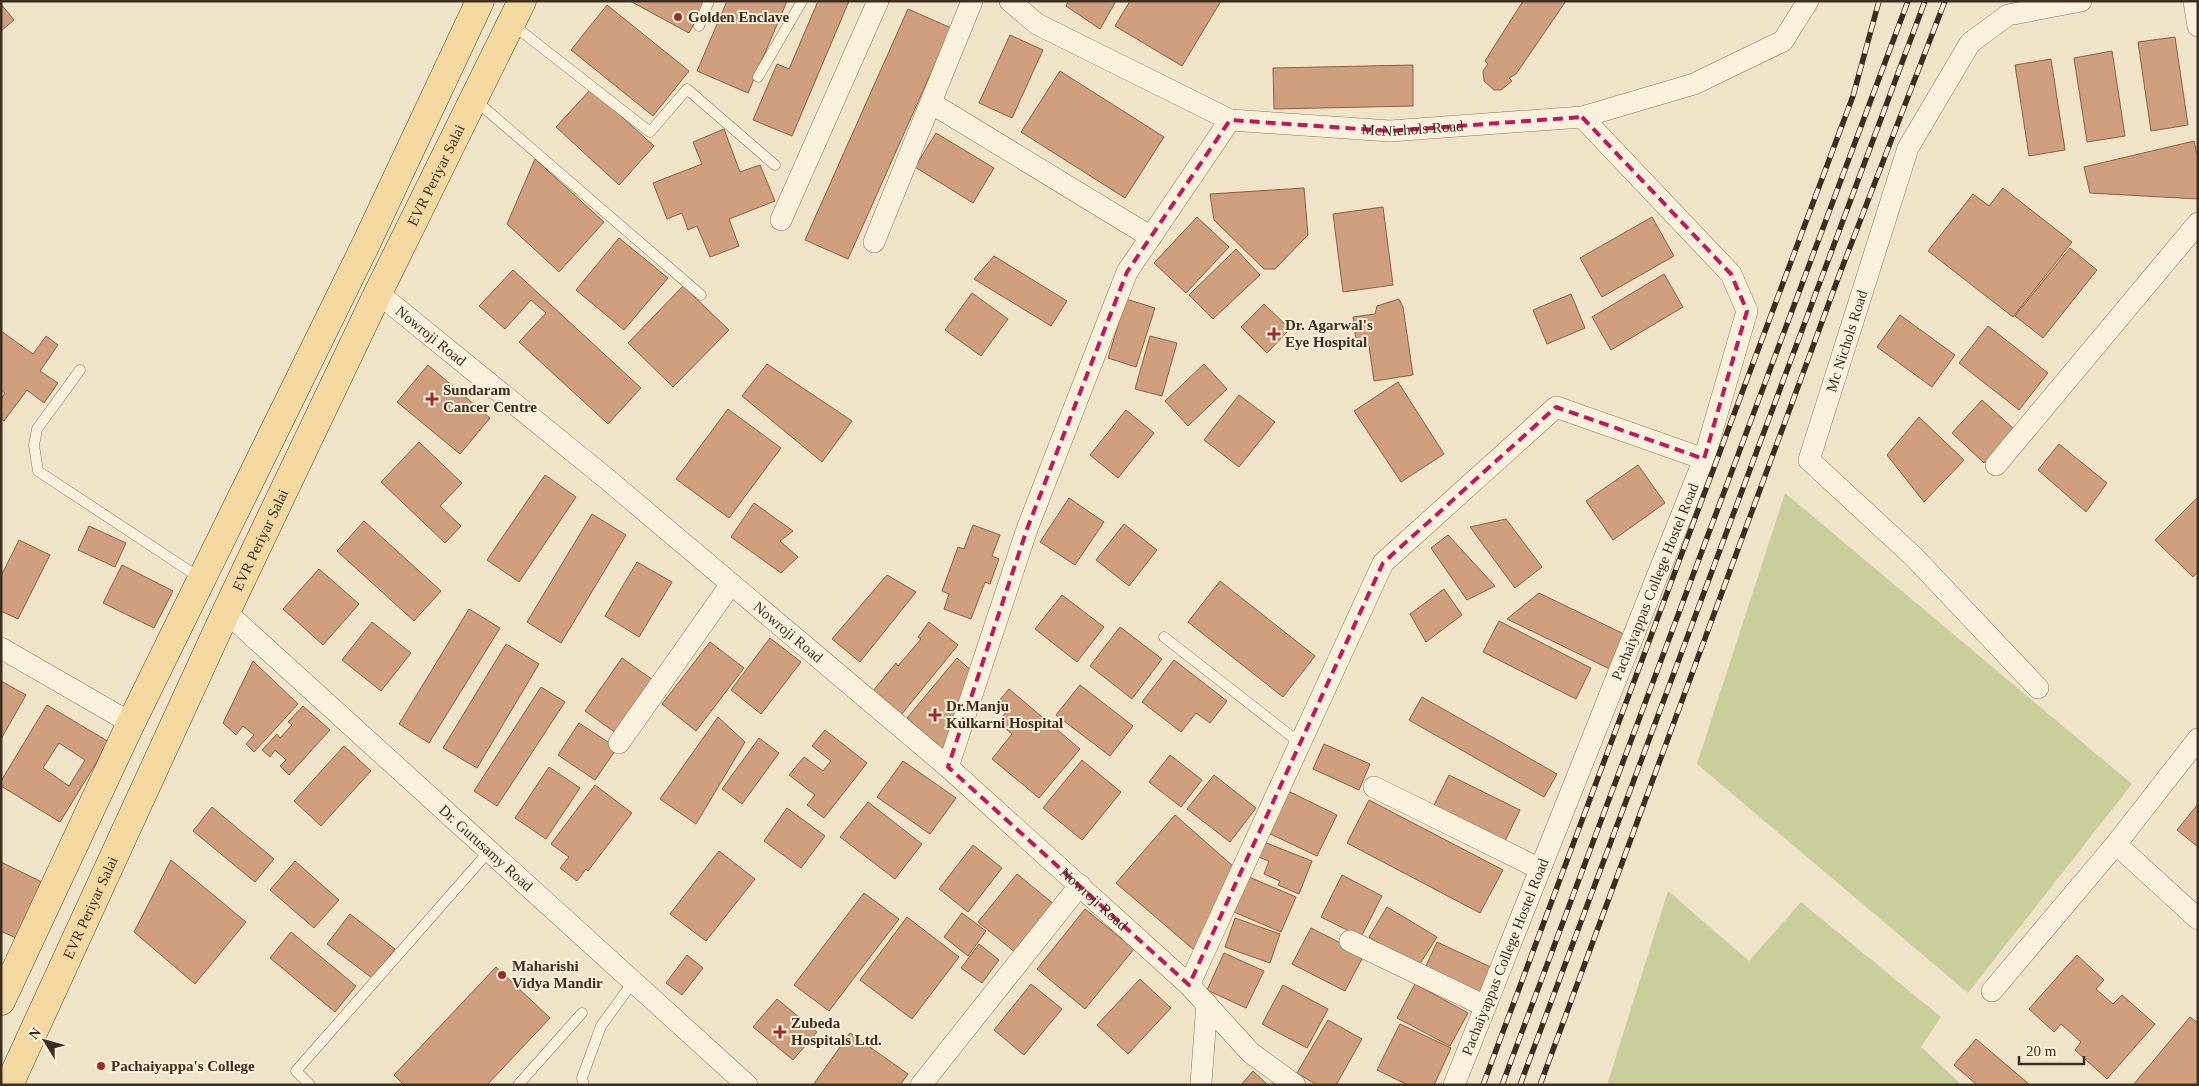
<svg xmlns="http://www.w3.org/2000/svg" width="2199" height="1086" font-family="'Times New Roman',serif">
  <rect width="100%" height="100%" fill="#f0e4c8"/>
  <!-- green -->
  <g fill="#c9cf9b">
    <path d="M 1785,493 L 2132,784 L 1968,993 L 1697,764 Z"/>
    <path d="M 1668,891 L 1749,961 L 1801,902 L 1941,1017 L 1921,1047 L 1962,1085 L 1607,1085 Z"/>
  </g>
  <!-- building -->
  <g fill="#cf9f7d" stroke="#8d5f41" fill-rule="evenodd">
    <path d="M 630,1 L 706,1 L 689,33 Z"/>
    <path d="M 727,1 L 787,1 L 748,93 L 697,71 Z"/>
    <path d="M 818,1 L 849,1 L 792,136 L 753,120 L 777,64 L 789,69 Z"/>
    <path d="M 1068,1 L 1116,1 L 1100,29 L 1066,6 Z"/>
    <path d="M 1130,1 L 1221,1 L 1182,66 L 1115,26 Z"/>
    <path d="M 1523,1 L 1566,1 L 1516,74 L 1509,78 L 1512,81 L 1501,90 L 1494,90 L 1484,81 L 1483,71 L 1488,64 L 1485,61 Z"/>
    <path d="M 1,4 L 14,20 L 1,31 Z"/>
    <path d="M 607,5 L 689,71 L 653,116 L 571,50 Z"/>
    <path d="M 908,9 L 951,28 L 848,259 L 805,240 Z"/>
    <path d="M 1010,35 L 1043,50 L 1012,118 L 979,103 Z"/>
    <path d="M 2175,37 L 2188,125 L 2151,131 L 2138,42 Z"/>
    <path d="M 2112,51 L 2125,136 L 2087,142 L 2074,58 Z"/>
    <path d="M 2051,59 L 2065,150 L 2029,156 L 2015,65 Z"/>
    <path d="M 1413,65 L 1413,106 L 1274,109 L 1273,68 Z"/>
    <path d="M 1060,71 L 1164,137 L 1125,198 L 1021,132 Z"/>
    <path d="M 591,89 L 654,146 L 619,185 L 556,127 Z"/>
    <path d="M 724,129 L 740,172 L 760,165 L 775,201 L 729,219 L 739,246 L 710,257 L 697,226 L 688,230 L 682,213 L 667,219 L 653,183 L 702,164 L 693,142 Z"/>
    <path d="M 936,133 L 994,168 L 973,203 L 915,167 Z"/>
    <path d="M 2194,141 L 2198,158 L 2198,199 L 2090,193 L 2084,167 Z"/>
    <path d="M 535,159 L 604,222 L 559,272 L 507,224 Z"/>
    <path d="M 1304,188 L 1308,235 L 1275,269 L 1264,269 L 1214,220 L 1210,194 Z"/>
    <path d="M 2003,188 L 2072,242 L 2013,317 L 1928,251 L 1973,194 L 1989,206 Z"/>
    <path d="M 1383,207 L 1393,285 L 1343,292 L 1333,214 Z"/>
    <path d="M 1197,217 L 1229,247 L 1186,293 L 1154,263 Z"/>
    <path d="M 1652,217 L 1674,256 L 1602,297 L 1580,258 Z"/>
    <path d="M 619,238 L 668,278 L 624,330 L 576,290 Z"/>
    <path d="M 2070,248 L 2097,270 L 2043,338 L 2015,316 Z"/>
    <path d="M 1236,249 L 1260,275 L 1213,319 L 1189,295 Z"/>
    <path d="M 994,256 L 1067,301 L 1051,326 L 974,279 Z"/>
    <path d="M 513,270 L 641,388 L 608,424 L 519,342 L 546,313 L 531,300 L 505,329 L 479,306 Z"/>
    <path d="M 1664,274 L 1683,307 L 1611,350 L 1592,317 Z"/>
    <path d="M 683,286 L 729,330 L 673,387 L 628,343 Z"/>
    <path d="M 972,293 L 1008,319 L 981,356 L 945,330 Z"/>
    <path d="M 1571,294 L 1585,328 L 1547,344 L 1533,310 Z"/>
    <path d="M 1126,299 L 1155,308 L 1136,367 L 1108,358 Z"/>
    <path d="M 1399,299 L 1403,307 L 1413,375 L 1374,381 L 1369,346 L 1357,348 L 1353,317 L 1375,314 L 1377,306 Z"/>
    <path d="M 1264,304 L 1290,329 L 1267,353 L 1241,327 Z"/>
    <path d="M 1900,315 L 1955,355 L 1932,387 L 1877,347 Z"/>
    <path d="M 1988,326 L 2048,373 L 2019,410 L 1959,363 Z"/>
    <path d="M 1,331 L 33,354 L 46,336 L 58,345 L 40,371 L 58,383 L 44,403 L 27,390 L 4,421 L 1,419 L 1,399 L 5,393 L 1,390 Z"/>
    <path d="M 1150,336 L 1177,343 L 1162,396 L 1135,389 Z"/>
    <path d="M 767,364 L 852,421 L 822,462 L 742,396 Z"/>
    <path d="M 1204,364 L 1227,389 L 1188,426 L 1165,401 Z"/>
    <path d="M 428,365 L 490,418 L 460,454 L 397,402 Z"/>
    <path d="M 1398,382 L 1444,454 L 1401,482 L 1354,411 Z"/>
    <path d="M 1239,395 L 1275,422 L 1239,467 L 1204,440 Z"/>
    <path d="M 1982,400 L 2015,430 L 1984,463 L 1952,433 Z"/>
    <path d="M 728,409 L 781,448 L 729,518 L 676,479 Z"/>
    <path d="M 1126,410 L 1154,433 L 1118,478 L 1090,455 Z"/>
    <path d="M 1919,417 L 1964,460 L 1924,502 L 1887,455 Z"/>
    <path d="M 419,442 L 462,483 L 440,506 L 461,526 L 445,543 L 381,482 Z"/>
    <path d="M 2059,444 L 2107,483 L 2086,512 L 2038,470 Z"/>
    <path d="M 1638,465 L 1665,503 L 1613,540 L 1586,501 Z"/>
    <path d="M 545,475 L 576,497 L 519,582 L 487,560 Z"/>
    <path d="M 2198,497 L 2198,572 L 2193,577 L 2155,540 Z"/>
    <path d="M 1069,498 L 1104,522 L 1075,565 L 1040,542 Z"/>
    <path d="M 754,503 L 793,531 L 780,541 L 798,557 L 781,573 L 731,537 Z"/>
    <path d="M 592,514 L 626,535 L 561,643 L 527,622 Z"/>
    <path d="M 1506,519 L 1542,567 L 1515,588 L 1470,527 Z"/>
    <path d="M 364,521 L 441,591 L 414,621 L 337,551 Z"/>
    <path d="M 1124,524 L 1157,550 L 1129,586 L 1096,560 Z"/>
    <path d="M 973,525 L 1000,535 L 992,556 L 999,559 L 990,584 L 985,582 L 971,619 L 944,609 L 949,594 L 942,591 L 958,547 L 964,549 Z"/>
    <path d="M 89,526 L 126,543 L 115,567 L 78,550 Z"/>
    <path d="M 1448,535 L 1495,586 L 1467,600 L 1431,548 Z"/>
    <path d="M 19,540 L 50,555 L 18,619 L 1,611 L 1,576 Z"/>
    <path d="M 637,562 L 672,582 L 639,637 L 605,616 Z"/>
    <path d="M 122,565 L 173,591 L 154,628 L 103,603 Z"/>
    <path d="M 319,569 L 359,604 L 323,645 L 283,609 Z"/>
    <path d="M 887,575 L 916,592 L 860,662 L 832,639 Z"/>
    <path d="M 1220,581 L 1315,656 L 1283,697 L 1188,622 Z"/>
    <path d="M 1444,589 L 1462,615 L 1426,642 L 1410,614 Z"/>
    <path d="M 1539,593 L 1628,636 L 1612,670 L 1507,619 Z"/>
    <path d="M 1062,595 L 1104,627 L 1077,662 L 1035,629 Z"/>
    <path d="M 469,609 L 500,628 L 429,743 L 399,724 Z"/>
    <path d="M 1499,621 L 1591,668 L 1576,699 L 1483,652 Z"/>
    <path d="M 372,622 L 411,653 L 381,691 L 342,660 Z"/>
    <path d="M 929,622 L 958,645 L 901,715 L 872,692 L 896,663 L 898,666 L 921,639 L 918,637 Z"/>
    <path d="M 1120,627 L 1162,659 L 1132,699 L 1090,666 Z"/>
    <path d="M 770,638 L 801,662 L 761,714 L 731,690 Z"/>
    <path d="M 710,642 L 744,668 L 696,731 L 662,704 Z"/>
    <path d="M 506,644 L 539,664 L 477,768 L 443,748 Z"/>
    <path d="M 622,658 L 653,680 L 616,733 L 585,711 Z"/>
    <path d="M 957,658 L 973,672 L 944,750 L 907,718 Z"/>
    <path d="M 1174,660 L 1227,701 L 1210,723 L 1196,713 L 1181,732 L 1142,702 Z"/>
    <path d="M 253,661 L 298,704 L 254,752 L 246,744 L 254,735 L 243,726 L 236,735 L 223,723 Z"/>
    <path d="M 1,681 L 26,695 L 1,739 Z"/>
    <path d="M 1080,685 L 1133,726 L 1110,756 L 1056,715 Z"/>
    <path d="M 541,687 L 565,702 L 497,806 L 474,791 Z"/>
    <path d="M 1009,689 L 1080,749 L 1039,798 L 992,759 L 1012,734 L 998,722 L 1007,711 L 997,703 Z"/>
    <path d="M 1422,697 L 1557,774 L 1544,797 L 1409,720 Z"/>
    <path d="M 47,705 L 109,742 L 60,822 L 1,786 L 1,781 ZM 59,743 L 85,760 L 69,786 L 43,768 Z"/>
    <path d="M 303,706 L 330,730 L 289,775 L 280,766 L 286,760 L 275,750 L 270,757 L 262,750 L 277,734 L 280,738 L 292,725 L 288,722 Z"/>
    <path d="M 718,717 L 745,742 L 696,824 L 660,799 Z"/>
    <path d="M 579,723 L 617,748 L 595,780 L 558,755 Z"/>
    <path d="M 825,730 L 867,763 L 824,818 L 807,805 L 815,795 L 789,775 L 804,757 L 823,771 L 831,761 L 812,746 Z"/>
    <path d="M 759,738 L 779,753 L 742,804 L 722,789 Z"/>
    <path d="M 1324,744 L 1370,764 L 1359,790 L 1313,769 Z"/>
    <path d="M 344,746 L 371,771 L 321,826 L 294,801 Z"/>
    <path d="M 1170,755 L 1202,780 L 1181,807 L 1149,782 Z"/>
    <path d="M 1082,760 L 1121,792 L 1082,840 L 1043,808 Z"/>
    <path d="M 903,761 L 956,798 L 930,834 L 877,797 Z"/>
    <path d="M 549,767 L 580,788 L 546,839 L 515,818 Z"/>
    <path d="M 1214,775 L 1256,808 L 1230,842 L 1187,809 Z"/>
    <path d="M 1449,775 L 1520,810 L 1504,843 L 1433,807 Z"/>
    <path d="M 595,785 L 632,813 L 588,871 L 586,869 L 577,881 L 560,868 L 569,857 L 551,844 Z"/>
    <path d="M 1284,789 L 1337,815 L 1317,856 L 1264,831 Z"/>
    <path d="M 1369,800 L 1503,870 L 1480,913 L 1347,843 Z"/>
    <path d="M 868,802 L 922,844 L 895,879 L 840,837 Z"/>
    <path d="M 2198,804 L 2198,847 L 2177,830 Z"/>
    <path d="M 212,807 L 274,859 L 255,882 L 193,831 Z"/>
    <path d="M 787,808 L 825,836 L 801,868 L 764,841 Z"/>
    <path d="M 1175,815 L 1234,867 L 1194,950 L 1116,883 Z"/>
    <path d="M 1264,842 L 1312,861 L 1299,894 L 1278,885 L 1280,881 L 1264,874 L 1269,861 L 1258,857 Z"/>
    <path d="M 973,845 L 1002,868 L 968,912 L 939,889 Z"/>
    <path d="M 719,851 L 755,879 L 706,941 L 670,914 Z"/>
    <path d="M 171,860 L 246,922 L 195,984 L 134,932 Z"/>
    <path d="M 295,861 L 339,900 L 314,928 L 270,890 Z"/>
    <path d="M 1,862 L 48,885 L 20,940 L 1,931 Z"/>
    <path d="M 1017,874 L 1055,905 L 1016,953 L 978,922 Z"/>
    <path d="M 1342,875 L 1382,896 L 1361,937 L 1321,917 Z"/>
    <path d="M 1249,877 L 1296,897 L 1281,932 L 1234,912 Z"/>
    <path d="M 864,893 L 899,919 L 829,1011 L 794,985 Z"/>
    <path d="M 1387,907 L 1437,937 L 1418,967 L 1369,937 Z"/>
    <path d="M 1085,909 L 1134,949 L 1085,1009 L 1037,969 Z"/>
    <path d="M 962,913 L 986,931 L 968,956 L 944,937 Z"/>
    <path d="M 350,914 L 395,949 L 372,978 L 327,944 Z"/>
    <path d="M 907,917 L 959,957 L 912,1019 L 860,980 Z"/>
    <path d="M 1235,918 L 1280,934 L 1270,963 L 1225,947 Z"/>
    <path d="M 1311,928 L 1364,955 L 1345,991 L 1292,964 Z"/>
    <path d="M 291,932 L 356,986 L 335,1012 L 270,958 Z"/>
    <path d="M 1437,942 L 1497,970 L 1484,996 L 1425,968 Z"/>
    <path d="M 979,944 L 999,960 L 982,983 L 961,968 Z"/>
    <path d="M 1224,953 L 1264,971 L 1246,1008 L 1207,990 Z"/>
    <path d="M 687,955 L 703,968 L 682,995 L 666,983 Z"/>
    <path d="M 2077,955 L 2104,980 L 2096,989 L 2113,1004 L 2122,995 L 2155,1024 L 2107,1079 L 2075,1050 L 2081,1042 L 2061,1024 L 2054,1032 L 2029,1009 Z"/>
    <path d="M 496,967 L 550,1018 L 487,1085 L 404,1085 L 394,1075 Z"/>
    <path d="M 1140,979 L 1171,1008 L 1128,1054 L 1097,1025 Z"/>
    <path d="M 1031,984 L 1062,1009 L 1024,1055 L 994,1030 Z"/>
    <path d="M 1415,984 L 1468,1013 L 1450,1046 L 1397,1018 Z"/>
    <path d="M 1283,985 L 1328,1009 L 1307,1048 L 1262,1024 Z"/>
    <path d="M 777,999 L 817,1032 L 793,1060 L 753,1027 Z"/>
    <path d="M 2190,1017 L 2198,1023 L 2198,1085 L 2133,1085 Z"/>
    <path d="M 1328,1020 L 1362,1039 L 1336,1085 L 1317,1085 L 1297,1073 Z"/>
    <path d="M 1400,1024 L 1451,1048 L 1434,1085 L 1408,1085 L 1377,1070 Z"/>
    <path d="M 850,1033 L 908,1074 L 900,1085 L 813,1085 Z"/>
    <path d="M 1976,1039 L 2030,1085 L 1977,1085 L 1954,1065 Z"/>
    <path d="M 1253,1071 L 1268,1085 L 1241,1085 Z"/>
  </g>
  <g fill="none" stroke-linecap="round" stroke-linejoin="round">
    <!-- service casing -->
    <g stroke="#8d765c" stroke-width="11">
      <g id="service">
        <path d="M 512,24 L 650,132 L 687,89 L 775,165"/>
        <path d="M 699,26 L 709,1"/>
        <path d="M 758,77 L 802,1"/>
        <path d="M 475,100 L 701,295"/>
        <path d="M 80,370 L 37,429 L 34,445 L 38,471 L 200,578"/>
        <path d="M 1164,637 L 1300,743"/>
        <path d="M 310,1085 L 296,1071 L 490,850"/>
        <path d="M 518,1085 L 582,1013"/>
        <path d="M 584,1085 L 582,1078 L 601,1026 L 633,982"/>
      </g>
    </g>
    <!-- minor casing -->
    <g stroke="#8d765c" stroke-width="22">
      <g id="minor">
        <path id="s1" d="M 1010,1 L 1037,24 L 1230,120 L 1390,131 L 1582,117 L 1694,84 L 1783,41 L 1808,1"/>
        <path d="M 2194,1 L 2198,26"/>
        <path d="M 931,103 L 1151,237"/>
        <path d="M 781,220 L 878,1"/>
        <path d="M 874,242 L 972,1"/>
        <path id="s2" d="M 378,293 L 607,479 L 948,767 L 1189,985 L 1251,1053 L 1295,1085"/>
        <path d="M 1996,465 L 2198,223"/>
        <path id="s3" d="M 226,612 L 747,1085"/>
        <path d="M 1,648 L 131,723"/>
        <path id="s4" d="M 2038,688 L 1913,556 L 1809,460 L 1908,148 L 1970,43 L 2008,15 L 2081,1"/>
        <path d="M 619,743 L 731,584"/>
        <path d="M 948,767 L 1027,529 L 1127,272 L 1230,120"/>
        <path d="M 1374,787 L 1540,869"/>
        <path d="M 2116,844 L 2198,919"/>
        <path d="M 1350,941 L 1485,1006"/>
        <path d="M 1189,985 L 1383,563 L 1556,407 L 1704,459"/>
        <path d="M 1992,991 L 2116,844 L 2198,739"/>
        <path d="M 1201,1083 L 1207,1004"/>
        <path d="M 921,1085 L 1080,885"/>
        <path id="s5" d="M 1454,1085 L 1704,459 L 1747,311 L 1731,274 L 1582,117"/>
      </g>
    </g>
    <!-- primary casing -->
    <g stroke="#5b4430" stroke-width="29">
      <g id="primary">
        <path d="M 1,1001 L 131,723 L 366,244 L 480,1"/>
        <path id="s6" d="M 9,1085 L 226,612 L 378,293 L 522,1"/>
      </g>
    </g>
    <!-- service -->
    <use href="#service" stroke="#faf1dc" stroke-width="10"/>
    <!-- minor -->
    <use href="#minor" stroke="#faf1dc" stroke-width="21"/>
    <!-- primary -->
    <use href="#primary" stroke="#f3d9a0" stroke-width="28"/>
    <!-- rail casing -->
    <g stroke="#3d2e20" stroke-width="5.5">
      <g id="rail">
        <path d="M 1483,1085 L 1853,96 L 1879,1"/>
        <path d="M 1502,1085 L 1908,1"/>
        <path d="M 1520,1085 L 1925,1"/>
        <path d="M 1540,1085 L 1840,273 L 1945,1"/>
      </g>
    </g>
    <!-- rail -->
    <use href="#rail" stroke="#f7eed8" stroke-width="4" stroke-dasharray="11" stroke-linecap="butt"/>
  </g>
  <!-- marked area -->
  <path fill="none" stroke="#c2185b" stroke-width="4" stroke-dasharray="10 6" stroke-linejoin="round" d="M 1582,117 L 1731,274 L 1747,311 L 1704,459 L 1556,407 L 1383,563 L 1189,985 L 948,767 L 1027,529 L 1127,272 L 1230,120 L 1390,131 Z"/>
  <!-- markers -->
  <g fill="#9e2a2b" stroke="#f7eed8" stroke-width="2">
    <circle cx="678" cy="17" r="5"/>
    <path d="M1271.5 326.5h5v5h5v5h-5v5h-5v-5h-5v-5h5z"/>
    <path d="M429.5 391.5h5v5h5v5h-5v5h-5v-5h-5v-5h5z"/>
    <path d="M932.5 707.5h5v5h5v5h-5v5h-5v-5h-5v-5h5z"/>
    <circle cx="502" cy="975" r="5"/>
    <path d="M777.5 1024.5h5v5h5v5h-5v5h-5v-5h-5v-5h5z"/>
    <circle cx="101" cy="1066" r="5"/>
  </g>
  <g text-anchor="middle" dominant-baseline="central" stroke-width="4" stroke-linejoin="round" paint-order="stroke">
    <!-- poi labels -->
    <g font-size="15" font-weight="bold" fill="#3d2e20" stroke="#f7eed8" text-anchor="start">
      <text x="688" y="17">Golden Enclave</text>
      <text x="1285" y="325">Dr. Agarwal's<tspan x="1285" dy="17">Eye Hospital</tspan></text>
      <text x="443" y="390">Sundaram<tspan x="443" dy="17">Cancer Centre</tspan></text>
      <text x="946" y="706">Dr.Manju<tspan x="946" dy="17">Kulkarni Hospital</tspan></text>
      <text x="512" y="966">Maharishi<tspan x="512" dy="17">Vidya Mandir</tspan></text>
      <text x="791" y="1023">Zubeda<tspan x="791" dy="17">Hospitals Ltd.</tspan></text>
      <text x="111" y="1066">Pachaiyappa's College</text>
    </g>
    <!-- street labels -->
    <g font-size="15" fill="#3d2e20" stroke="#f7eed8">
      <text stroke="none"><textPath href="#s1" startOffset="434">McNichols Road</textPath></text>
      <text stroke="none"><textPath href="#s6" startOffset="1005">EVR Periyar Salai</textPath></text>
      <text stroke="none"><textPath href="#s2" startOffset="68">Nowroji Road</textPath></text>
      <text stroke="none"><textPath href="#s4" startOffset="448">Mc Nichols Road</textPath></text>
      <text stroke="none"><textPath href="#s6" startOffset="600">EVR Periyar Salai</textPath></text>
      <text stroke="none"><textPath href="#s5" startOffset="542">Pachaiyappas College Hostel Road</textPath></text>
      <text stroke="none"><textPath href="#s2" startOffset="532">Nowroji Road</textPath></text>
      <text stroke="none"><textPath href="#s3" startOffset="351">Dr. Gurusamy Road</textPath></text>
      <text stroke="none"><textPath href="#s2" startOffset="938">Nowroji Road</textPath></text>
      <text stroke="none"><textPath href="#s6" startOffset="195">EVR Periyar Salai</textPath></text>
      <text stroke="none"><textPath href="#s5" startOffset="138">Pachaiyappas College Hostel Road</textPath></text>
    </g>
  </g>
  <!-- border -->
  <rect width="2199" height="1086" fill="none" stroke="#3d2e20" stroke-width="5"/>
  <!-- north arrow -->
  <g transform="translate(45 1041) rotate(307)" stroke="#f7eed8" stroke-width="4" paint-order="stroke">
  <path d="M0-4L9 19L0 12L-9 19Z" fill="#3d2e20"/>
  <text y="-8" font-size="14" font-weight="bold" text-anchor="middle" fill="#3d2e20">N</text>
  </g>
  <!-- scale -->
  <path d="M2019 1056v8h65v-8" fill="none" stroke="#3d2e20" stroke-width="2.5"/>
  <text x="2026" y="1056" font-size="15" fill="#3d2e20" stroke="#f7eed8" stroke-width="4" paint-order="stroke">20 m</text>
</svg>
